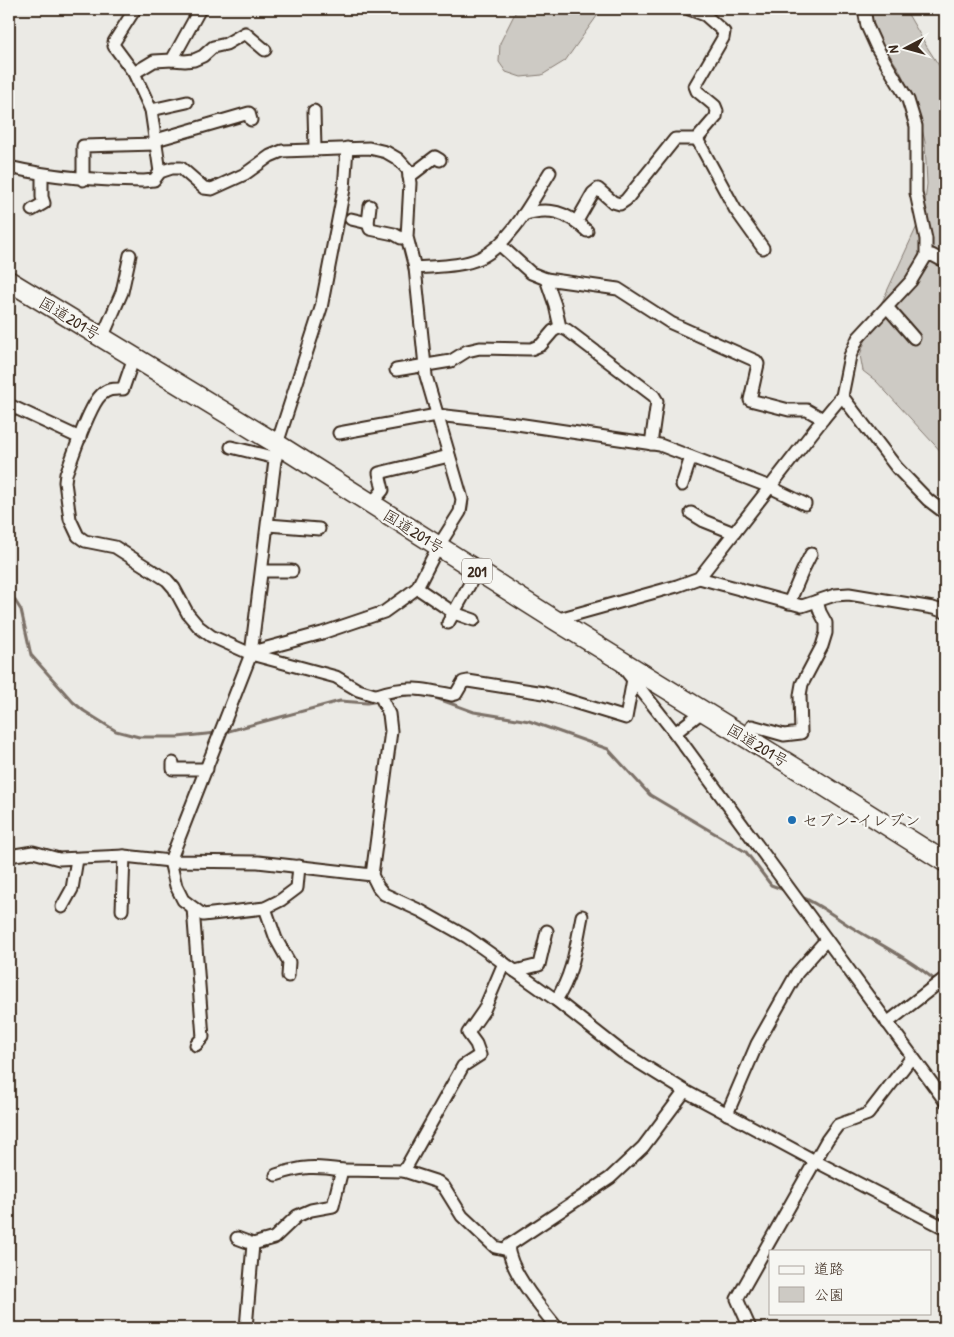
<svg xmlns="http://www.w3.org/2000/svg" width="954" height="1337" font-family="'Patrick Hand','Klee One',sans-serif">
  <rect width="100%" height="100%" fill="#ebeae5"/>
  <filter id="ink" filterUnits="userSpaceOnUse"><feTurbulence type="fractalNoise" baseFrequency=".02" numOctaves="2"/><feDisplacementMap in="SourceGraphic" scale="10" xChannelSelector="R" yChannelSelector="G"/><feConvolveMatrix kernelMatrix="1 2 1 2 8 2 1 2 1" color-interpolation-filters="sRGB"/></filter>
  <g filter="url(#ink)">
    <!-- green -->
    <g fill="#cdcac4" stroke="#847a71">
      <path d="M 517,9 L 602,9 L 565,61 L 542,75 L 521,77 L 506,72 L 499,62 L 500,43 Z"/>
      <path d="M 859,9 L 905,9 L 927,47 L 945,75 L 945,456 L 876,381 L 863,371 L 860,355 L 871,326 L 924,211 L 927,184 L 925,142 L 917,107 L 899,69 Z"/>
    </g>
    <g fill="none" stroke-linecap="round" stroke-linejoin="round">
      <!-- stream -->
      <g stroke="#7c7167" stroke-width="3">
        <path d="M 9,591 L 21,610 L 31,655 L 73,702 L 84,711 L 116,731 L 139,737 L 178,737 L 216,733"/>
        <path d="M 385,699 L 412,694 L 433,697 L 474,712 L 529,721 L 608,749 L 650,795 L 746,852 L 771,885 L 787,891"/>
        <path d="M 225,732 L 340,701 L 367,703 L 379,701"/>
        <path d="M 799,896 C 818,903 832,915 848,925 C 877,943 910,959 936,981"/>
      </g>
      <!-- minor casing -->
      <g stroke="#3b2a1e" stroke-width="15">
        <g id="minor">
          <path d="M 135,9 L 114,42 L 114,46 L 134,73 L 151,110 L 160,172"/>
          <path d="M 172,60 L 185,61 L 194,60 L 203,56 L 213,47 L 226,44 L 245,33 L 265,50"/>
          <path d="M 134,73 L 154,61 L 172,60 L 200,9"/>
          <path d="M 151,110 L 187,102"/>
          <path d="M 314,111 L 315,149"/>
          <path d="M 697,139 L 735,209 L 763,248"/>
          <path d="M 156,140 L 249,113 L 251,120"/>
          <path d="M 9,167 C 55,178 97,180 144,181 L 154,180 L 160,172 L 172,168 L 181,168 L 204,188 L 212,189 L 245,174 L 270,156 L 282,151 L 369,148 L 386,152 L 398,159 L 408,170 L 410,183 L 407,237 L 415,268 L 426,376 L 462,499 L 460,512 L 438,547 L 417,588 L 409,594 L 384,612 L 322,633 L 252,652"/>
          <path d="M 409,177 L 435,157 L 440,160"/>
          <path d="M 83,180 L 83,146 L 156,144"/>
          <path d="M 370,206 L 368,223 L 370,229 L 394,234 L 401,238"/>
          <path d="M 32,210 L 44,203 L 42,197 L 42,175"/>
          <path d="M 523,215 C 549,206 567,212 587,231"/>
          <path d="M 351,219 L 368,223"/>
          <path d="M 577,221 L 593,193 L 598,189 L 613,202 L 620,204 L 626,200 L 675,139 L 697,139 L 716,117 L 717,111 L 715,106 L 697,91 L 695,86 L 723,38 L 724,32 L 705,15 L 689,9"/>
          <path d="M 500,245 L 531,273 L 546,279"/>
          <path d="M 926,256 L 932,255 L 945,262"/>
          <path d="M 415,268 C 436,266 461,267 480,258 C 511,243 532,201 550,172"/>
          <path d="M 887,307 L 914,338"/>
          <path d="M 102,338 L 122,292 L 130,255"/>
          <path d="M 134,357 L 123,389 C 115,389 108,388 101,395 C 89,406 73,456 66,474 L 65,482 L 70,519 L 78,536 L 85,541 L 115,547 L 167,580 L 174,588 L 188,614 L 199,627 L 211,636 L 251,654 L 336,677 L 358,690 L 381,697 L 389,714 L 391,731 L 372,875 L 378,887 L 384,894 L 421,911 L 467,937 L 556,1000 L 622,1052 L 685,1091 L 815,1161 L 945,1228"/>
          <path d="M 396,370 L 451,361 L 467,351 L 480,348 L 531,349 L 541,345 L 553,331 L 560,327"/>
          <path d="M 842,396 L 897,468 L 928,500 L 945,513"/>
          <path d="M 9,405 L 80,438"/>
          <path d="M 339,433 L 437,415 L 517,424 L 660,445 L 770,487 L 805,504"/>
          <path d="M 651,444 L 657,401 L 654,396 L 567,330 L 560,327 L 555,305 L 546,279 L 618,289 L 671,323 L 756,361 L 758,364 L 750,400 L 789,410 L 807,410 L 823,419"/>
          <path d="M 231,447 L 276,458"/>
          <path d="M 682,485 L 691,457"/>
          <path d="M 371,504 L 383,490 L 379,473 L 449,456"/>
          <path d="M 691,513 L 704,521 L 734,533"/>
          <path d="M 268,525 L 319,529"/>
          <path d="M 262,571 L 292,571"/>
          <path d="M 699,578 L 802,606 L 835,595 L 849,594 L 933,608 L 945,612"/>
          <path d="M 417,588 L 454,613 L 474,620"/>
          <path d="M 789,603 L 803,570 L 811,554"/>
          <path d="M 555,620 L 677,586 L 699,578 L 823,419 L 842,396 L 850,356 L 858,338 L 911,281 L 926,256 L 926,239 L 916,193 L 916,126 L 908,100 L 877,48 L 867,26 L 864,9"/>
          <path d="M 448,623 L 477,571"/>
          <path d="M 623,667 L 675,733 L 945,1101"/>
          <path d="M 377,695 C 405,685 424,689 452,695 L 456,694 L 463,682 L 468,681 L 544,693 L 626,718 L 633,679"/>
          <path d="M 675,733 L 703,711"/>
          <path d="M 746,737 L 752,726 L 784,735 L 801,733 L 800,695 L 802,684 L 822,646 L 826,633 L 826,623 L 820,612 L 817,601"/>
          <path d="M 173,763 L 173,769 L 207,769"/>
          <path d="M 9,856 L 33,852 L 59,859 L 124,856 L 170,861 L 258,862 L 372,875"/>
          <path d="M 299,866 L 297,888 L 281,900 L 265,908 L 203,915 L 183,900 L 176,886 L 170,861 L 251,654 L 277,444 L 321,308 L 344,189 L 347,148"/>
          <path d="M 62,907 L 72,889 L 77,859"/>
          <path d="M 193,908 L 203,1037 L 196,1045"/>
          <path d="M 265,908 L 276,939 L 289,962 L 288,976"/>
          <path d="M 122,910 L 124,856"/>
          <path d="M 504,963 L 484,1010 L 468,1033 L 476,1044 L 480,1055 L 463,1066 L 404,1171 L 438,1182 L 444,1187 L 462,1216 L 495,1247 L 508,1250"/>
          <path d="M 515,971 L 539,965 L 547,931"/>
          <path d="M 556,1000 C 573,975 576,946 582,916"/>
          <path d="M 887,1023 L 945,978"/>
          <path d="M 727,1114 L 757,1044 L 797,973 L 826,940"/>
          <path d="M 276,1175 C 302,1166 315,1166 342,1170"/>
          <path d="M 237,1238 L 253,1244 L 274,1238 L 297,1216 L 311,1210 L 333,1206 L 342,1170 L 404,1171"/>
          <path d="M 246,1328 L 253,1244"/>
          <path d="M 557,1328 C 541,1308 510,1272 508,1246 L 610,1178 L 643,1147 L 685,1091"/>
          <path d="M 750,1328 L 737,1299 L 827,1140 L 838,1125 L 868,1114 L 912,1057"/>
        </g>
      </g>
      <!-- trunk casing -->
      <g stroke="#3b2a1e" stroke-width="22">
        <path id="trunk" d="M 9,281 L 277,444 L 555,620 L 794,767 L 945,862"/>
      </g>
      <!-- minor -->
      <use href="#minor" stroke="#f6f6f2" stroke-width="11"/>
      <!-- trunk -->
      <use href="#trunk" stroke="#f6f6f2" stroke-width="19"/>
    </g>
  </g>
  <!-- markers -->
  <circle fill="#1f6fb2" stroke="#f6f6f2" stroke-width="2" cx="792" cy="820" r="5"/>
  <g text-anchor="middle" dominant-baseline="central" stroke-width="4.5" stroke-linejoin="round" paint-order="stroke">
    <!-- shield labels -->
    <rect fill="#f6f6f2" stroke="#73675e" stroke-width="1" x="462" y="558.5" width="30" height="25" rx="4"/>
    <g font-size="15" font-weight="bold" fill="#3b2a1e">
      <text x="477" y="571">201</text>
    </g>
    <!-- street labels -->
    <g font-size="16" fill="#3b2a1e" stroke="#f6f6f2">
      <text transform="translate(70 318) rotate(31)">国道201号</text>
      <text transform="translate(414 531) rotate(32)">国道201号</text>
      <text transform="translate(758 745) rotate(31)">国道201号</text>
    </g>
    <!-- poi labels -->
    <g font-size="16" fill="#3b2a1e" stroke="#f6f6f2" text-anchor="start">
      <text x="802" y="820">セブン-イレブン</text>
    </g>
  </g>
  <!-- margin -->
  <rect width="954" height="1337" fill="none" stroke="#f6f6f2" stroke-width="30"/>
  <rect x="15" y="15" width="924" height="1307" fill="none" stroke="#3b2a1e" stroke-width="2" filter="url(#ink)"/>
  <!-- legend -->
  <rect x="769" y="1250" width="162" height="65" fill="#f6f6f2" stroke="#aba49d"/>
  <rect x="779" y="1266" width="25" height="8" fill="#f6f6f2" stroke="#aba49d"/>
  <text x="814" y="1274" font-size="15" fill="#3b2a1e">道路</text>
  <rect x="779" y="1287" width="25" height="15" fill="#cdcac4" stroke="#aba49d"/>
  <text x="814" y="1300" font-size="15" fill="#3b2a1e">公園</text>
  <!-- north arrow -->
  <g transform="translate(906 48) rotate(264)" stroke="#f6f6f2" stroke-width="4" paint-order="stroke">
  <path d="M0-4L9 19L0 12L-9 19Z" fill="#3b2a1e"/>
  <text y="-8" font-size="14" font-weight="bold" text-anchor="middle" fill="#3b2a1e">N</text>
  </g>
</svg>
